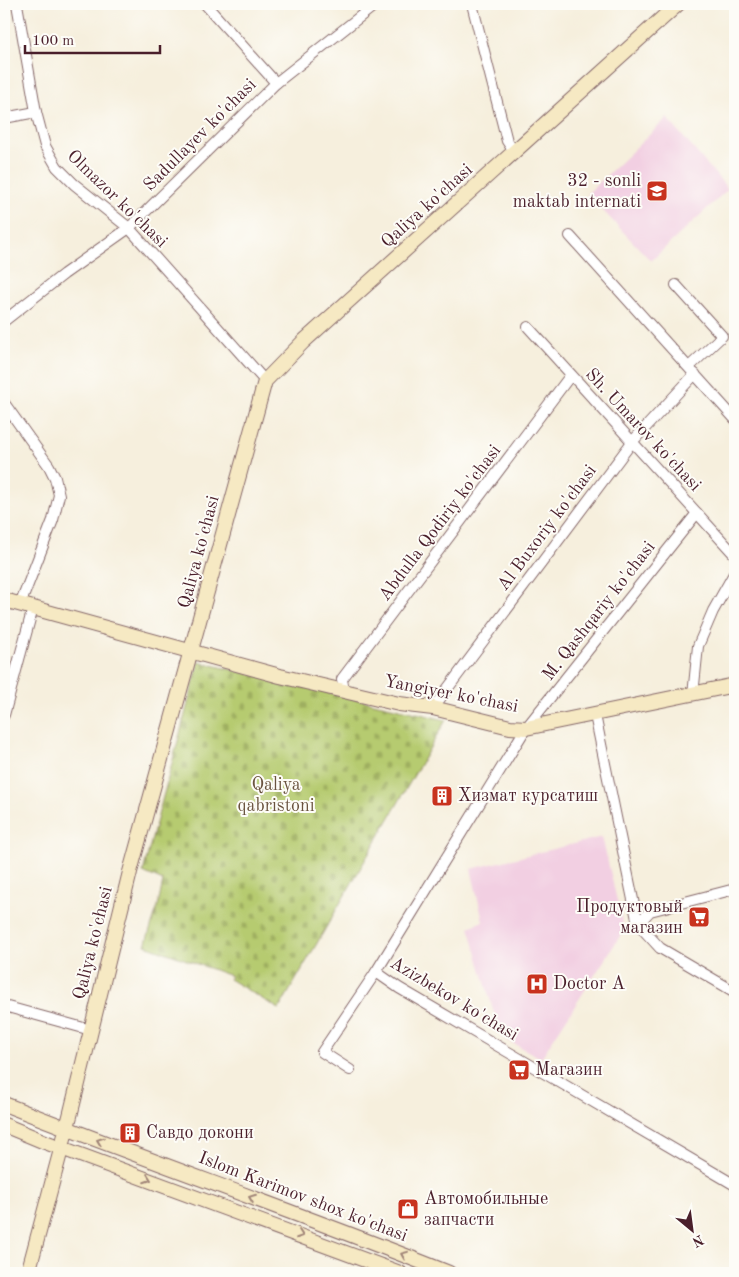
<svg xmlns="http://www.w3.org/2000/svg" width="739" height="1277" font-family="'Old Standard TT',serif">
  <defs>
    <pattern id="cemetery-stones" width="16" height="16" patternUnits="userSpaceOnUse" patternTransform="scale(1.25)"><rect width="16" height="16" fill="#b6cb6f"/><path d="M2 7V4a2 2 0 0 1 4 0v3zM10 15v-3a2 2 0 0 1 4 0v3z" fill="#9eae60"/></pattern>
  </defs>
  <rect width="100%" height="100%" fill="#fdfcf7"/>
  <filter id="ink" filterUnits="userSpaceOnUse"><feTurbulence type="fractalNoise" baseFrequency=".02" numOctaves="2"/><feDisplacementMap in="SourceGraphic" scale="10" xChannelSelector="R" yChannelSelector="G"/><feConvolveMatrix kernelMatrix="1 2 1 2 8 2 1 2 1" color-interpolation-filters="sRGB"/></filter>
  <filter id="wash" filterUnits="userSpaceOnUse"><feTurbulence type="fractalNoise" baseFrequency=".0096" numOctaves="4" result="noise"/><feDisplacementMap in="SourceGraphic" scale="20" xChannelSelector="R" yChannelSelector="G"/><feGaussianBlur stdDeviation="1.12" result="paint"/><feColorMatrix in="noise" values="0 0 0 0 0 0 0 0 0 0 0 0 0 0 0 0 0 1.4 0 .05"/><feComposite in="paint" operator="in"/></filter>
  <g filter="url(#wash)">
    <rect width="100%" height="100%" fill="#f6efdd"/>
    <!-- built -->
    <g fill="#f2cfe2">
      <path d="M 667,118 L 728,189 L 651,261 L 587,194 Z"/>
      <path d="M 602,837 L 624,930 L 541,1058 L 501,1037 L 469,927 L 483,921 L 471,869 Z"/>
    </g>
    <!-- cemetery -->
    <path fill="url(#cemetery-stones)" stroke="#80754d" d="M 199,662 L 446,720 L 279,1009 L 229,979 L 231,976 L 145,945 L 158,906 L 163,881 L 143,872 Z"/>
  </g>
  <g filter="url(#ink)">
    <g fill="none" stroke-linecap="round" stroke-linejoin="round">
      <!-- street casing -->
      <g stroke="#866869" stroke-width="12">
        <g id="street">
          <path d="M 17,4 L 36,112 L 45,146 L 57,167 L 74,184 L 129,228 L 265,381"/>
          <path d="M 205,4 L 276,83"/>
          <path d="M 472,4 L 507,141 L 515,153"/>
          <path d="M 4,118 L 36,112"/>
          <path d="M 570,236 L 735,419"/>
          <path d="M 676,285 L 722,336 L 689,367"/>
          <path d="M 4,321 L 64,274 L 129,228 L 276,83 L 376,4"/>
          <path d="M 528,327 L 735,555"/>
          <path d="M 4,403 L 49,466 L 55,478 L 59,495 L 53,520 L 20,605"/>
          <path d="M 697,513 L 526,728 L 376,972 L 399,988 L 735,1185"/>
          <path d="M 344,691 L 342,679 L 570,376"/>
          <path d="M 693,695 L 698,646 L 713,611 L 735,572"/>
          <path d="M 433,708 L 632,442 L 695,374"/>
          <path d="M 4,715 L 33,608"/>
          <path d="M 595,715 L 638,924 L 650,911 L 735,889"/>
          <path d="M 638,924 L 660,948 L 735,992"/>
          <path d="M 4,1006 L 91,1030"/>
          <path d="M 350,1070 L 322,1052 L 376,972"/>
        </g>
      </g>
      <!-- secondary casing -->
      <g stroke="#866869" stroke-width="16">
        <g id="secondary">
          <path d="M 4,600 L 280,676 L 399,704 L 433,708 L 510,727 L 526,728 L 735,685"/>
          <path d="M 4,1104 C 151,1162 302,1214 449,1273"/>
          <path d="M 4,1125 L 45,1142 L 400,1273"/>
          <path d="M 28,1273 L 70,1116 L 130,872 L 265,381 L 303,342 L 678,4"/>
        </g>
      </g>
      <!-- street -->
      <use href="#street" stroke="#fff" stroke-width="10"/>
      <!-- secondary -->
      <use href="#secondary" stroke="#f6e9c3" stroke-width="14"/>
    </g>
    <!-- one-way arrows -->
    <defs><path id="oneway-chevron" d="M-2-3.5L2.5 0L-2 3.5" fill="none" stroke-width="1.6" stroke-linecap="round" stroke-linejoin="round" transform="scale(1.25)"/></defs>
    <g stroke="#a08477">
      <use href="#oneway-chevron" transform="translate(100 1141) rotate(-159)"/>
      <use href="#oneway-chevron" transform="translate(148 1179) rotate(20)"/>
      <use href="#oneway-chevron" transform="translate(252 1198) rotate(-159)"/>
      <use href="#oneway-chevron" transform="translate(300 1235) rotate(20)"/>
      <use href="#oneway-chevron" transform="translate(404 1255) rotate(-158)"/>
    </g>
  </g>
  <!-- icons -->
  <defs>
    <g id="school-square" transform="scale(1.125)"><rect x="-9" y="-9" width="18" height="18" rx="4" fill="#c8321e" stroke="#fdfcf7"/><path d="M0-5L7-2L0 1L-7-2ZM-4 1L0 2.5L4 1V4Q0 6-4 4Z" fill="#fff"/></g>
    <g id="building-square" transform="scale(1.125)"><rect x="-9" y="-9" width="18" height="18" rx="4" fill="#c8321e" stroke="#fdfcf7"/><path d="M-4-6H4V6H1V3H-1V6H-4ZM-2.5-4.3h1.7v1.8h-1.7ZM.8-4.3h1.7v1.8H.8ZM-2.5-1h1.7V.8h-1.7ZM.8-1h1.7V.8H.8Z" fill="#fff"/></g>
    <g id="supermarket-square" transform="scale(1.125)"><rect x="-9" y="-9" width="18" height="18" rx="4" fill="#c8321e" stroke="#fdfcf7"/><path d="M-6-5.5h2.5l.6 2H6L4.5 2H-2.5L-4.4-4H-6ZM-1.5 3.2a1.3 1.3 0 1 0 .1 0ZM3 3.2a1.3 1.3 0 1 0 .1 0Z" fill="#fff"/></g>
    <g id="hospital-square" transform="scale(1.125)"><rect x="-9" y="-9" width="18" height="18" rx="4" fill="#c8321e" stroke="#fdfcf7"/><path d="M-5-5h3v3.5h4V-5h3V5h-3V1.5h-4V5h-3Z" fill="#fff"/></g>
    <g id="shop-square" transform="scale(1.125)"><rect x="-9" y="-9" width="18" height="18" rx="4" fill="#c8321e" stroke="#fdfcf7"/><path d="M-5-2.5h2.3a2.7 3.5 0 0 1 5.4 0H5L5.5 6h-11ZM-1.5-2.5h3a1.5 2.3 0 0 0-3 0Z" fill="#fff"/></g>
  </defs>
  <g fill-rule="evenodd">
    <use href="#school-square" x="657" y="191"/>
    <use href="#building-square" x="442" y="796"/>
    <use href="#supermarket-square" x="699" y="917"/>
    <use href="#hospital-square" x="537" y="984"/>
    <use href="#supermarket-square" x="519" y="1070"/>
    <use href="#building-square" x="130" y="1133"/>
    <use href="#shop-square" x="408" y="1209"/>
  </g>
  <g text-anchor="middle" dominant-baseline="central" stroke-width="4" stroke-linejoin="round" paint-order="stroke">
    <!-- street labels -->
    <g font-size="18" fill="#4a1f2b" stroke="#fdfcf7">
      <text transform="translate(200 135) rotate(-45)">Sadullayev ko'chasi</text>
      <text transform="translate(117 199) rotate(44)">Olmazor ko'chasi</text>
      <text transform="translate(427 206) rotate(-42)">Qaliya ko'chasi</text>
      <text transform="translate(643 430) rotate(47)">Sh. Umarov ko'chasi</text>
      <text transform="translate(440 523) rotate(-53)">Abdulla Qodiriy ko'chasi</text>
      <text transform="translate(547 528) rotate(-53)">Al Buxoriy ko'chasi</text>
      <text transform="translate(199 552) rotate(-75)">Qaliya ko'chasi</text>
      <text transform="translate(599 611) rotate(-52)">M. Qashqariy ko'chasi</text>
      <text transform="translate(451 694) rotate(11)">Yangiyer ko'chasi</text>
      <text transform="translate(93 943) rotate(-76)">Qaliya ko'chasi</text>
      <text transform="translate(454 999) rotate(31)">Azizbekov ko'chasi</text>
      <text transform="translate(303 1197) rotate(21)">Islom Karimov shox ko'chasi</text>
    </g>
    <!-- poi labels -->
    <g font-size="18" fill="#4a1f2b" stroke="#fdfcf7" text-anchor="start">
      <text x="641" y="181" text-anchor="end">32 - sonli<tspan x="641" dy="21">maktab internati</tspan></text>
      <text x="458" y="796">Хизмат курсатиш</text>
      <text x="683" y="907" text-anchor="end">Продуктовый<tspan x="683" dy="21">магазин</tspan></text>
      <text x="553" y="984">Doctor A</text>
      <text x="535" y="1070">Магазин</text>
      <text x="146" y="1133">Савдо докони</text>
      <text x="424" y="1199">Автомобильные<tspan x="424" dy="21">запчасти</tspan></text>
    </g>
    <!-- park labels -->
    <g font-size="18" fill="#6a533f" stroke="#fdfcf7">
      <text x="276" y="785">Qaliya<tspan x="276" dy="21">qabristoni</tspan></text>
    </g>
  </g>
  <!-- margin -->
  <rect width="739" height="1277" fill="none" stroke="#fdfcf7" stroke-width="20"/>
  <!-- north arrow -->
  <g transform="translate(692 1230) rotate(151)" stroke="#fdfcf7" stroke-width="4" paint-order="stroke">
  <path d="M0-4L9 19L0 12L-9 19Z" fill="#4a1f2b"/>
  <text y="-8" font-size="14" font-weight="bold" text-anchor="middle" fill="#4a1f2b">N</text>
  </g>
  <!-- scale -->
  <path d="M25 45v8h135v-8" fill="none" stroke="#4a1f2b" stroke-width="2.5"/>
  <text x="32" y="45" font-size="15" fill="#4a1f2b" stroke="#fdfcf7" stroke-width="4" paint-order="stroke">100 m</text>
</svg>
